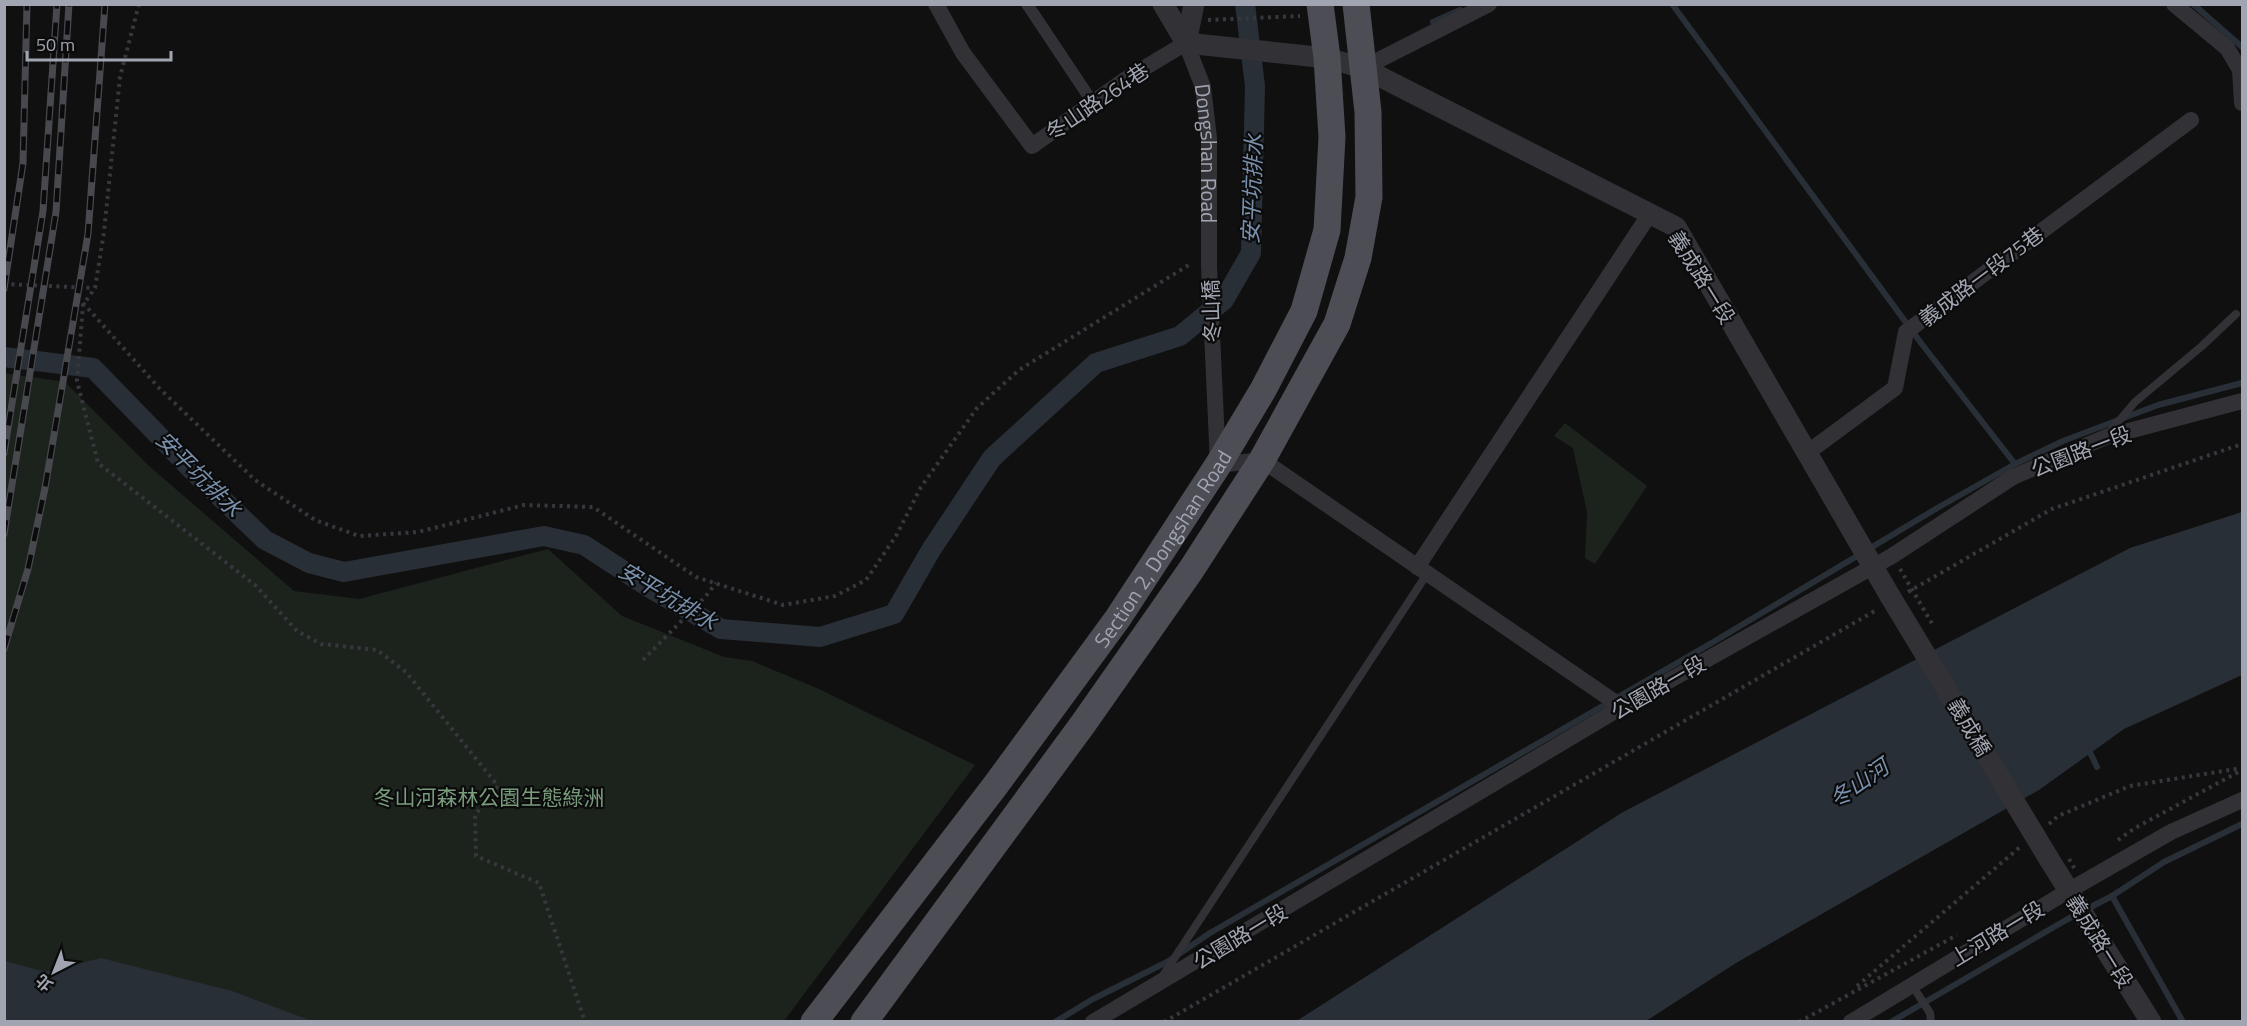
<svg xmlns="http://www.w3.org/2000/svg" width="2247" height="1026" font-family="'Titillium Web','Noto Sans TC',sans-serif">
  <rect width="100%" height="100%" fill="#101011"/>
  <!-- green -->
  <g fill="#1c231d">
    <path d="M 4,373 L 65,382 L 149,466 L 294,591 L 359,599 L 548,549 L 622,616 L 724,657 L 752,661 L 819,689 L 975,765 L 784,1021 L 5,1021 Z"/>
    <path d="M 1565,423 L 1647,486 L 1595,564 L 1585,558 L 1587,512 L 1573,448 L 1554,436 Z"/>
  </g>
  <!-- water -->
  <g fill="#292f36">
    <path d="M 2242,512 L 2242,675 L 2124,729 L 2039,790 L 1736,963 L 1646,1021 L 1295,1022 L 1623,812 L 2130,548 Z"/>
    <path d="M 101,958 L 232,991 L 312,1021 L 5,1021 L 5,961 L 45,972 Z"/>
  </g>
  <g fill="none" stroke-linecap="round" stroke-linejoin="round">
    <!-- stream -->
    <g stroke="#292f36" stroke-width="6">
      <path d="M 1672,4 L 1921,343 L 2015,464"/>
      <path d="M 2193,4 L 2242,47"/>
      <path d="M 1433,22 L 1460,10"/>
      <path d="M 2087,746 L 2097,767"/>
      <path d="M 2112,896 L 2183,1022"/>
      <path d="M 1055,1022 L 1093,999 L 1167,962 L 1210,933 L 1715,641 L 1939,507 L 2015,464 L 2063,441 L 2158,405 L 2242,383"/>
      <path d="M 1891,1022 L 2066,920 L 2112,896 L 2164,862 L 2242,824"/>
    </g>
    <!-- canal -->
    <path stroke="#292f36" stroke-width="20" d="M 4,357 L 93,368 L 194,472 L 265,540 L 309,563 L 344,572 L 544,536 L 584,545 L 650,588 L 721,629 L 820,637 L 894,614 L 931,550 L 992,458 L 1096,363 L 1180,336 L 1224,300 L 1251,253 L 1255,86 L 1245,4"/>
    <!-- path -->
    <g stroke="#37383d" stroke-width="4" stroke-dasharray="3 4.5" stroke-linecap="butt">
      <path d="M 139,4 L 120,77 L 104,232 L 95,288 L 83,305 L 77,381 L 98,463 L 255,585 L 297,631 L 321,644 L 377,650 L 406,672 L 498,786 L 475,815 L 476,856 L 539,883 L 585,1022"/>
      <path d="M 1208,20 L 1300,16"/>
      <path d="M 4,284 L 94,288"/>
      <path d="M 83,303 L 160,389 L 255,480 L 315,520 L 359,536 L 418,532 L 524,505 L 593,507 L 696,577 L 783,605 L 835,596 L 866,580 L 896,536 L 921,487 L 977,408 L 1019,370 L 1192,263"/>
      <path d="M 1900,569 L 1934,627"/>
      <path d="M 1908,592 L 2052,509 L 2242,444"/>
      <path d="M 643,660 L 706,596 L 716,583"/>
      <path d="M 2049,824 L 2058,816 L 2130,786 L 2242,768"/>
      <path d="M 2118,840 L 2135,828 L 2242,770"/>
      <path d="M 1857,986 L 2020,847"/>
      <path d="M 1164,1022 L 1878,609"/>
      <path d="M 1799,1022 L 1957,935"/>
    </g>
    <!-- service -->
    <g stroke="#313136" stroke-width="8">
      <path d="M 2108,434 L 2135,402 L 2202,346 L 2236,314"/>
      <path d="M 1162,977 L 1427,574"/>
      <path d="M 1912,985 L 1930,1013 L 1931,1022"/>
    </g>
    <!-- pedestrian -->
    <path stroke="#313136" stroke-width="12" d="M 1027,4 L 1093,103"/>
    <!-- minor -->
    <g stroke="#313136" stroke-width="16">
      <path id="s1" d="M 936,4 L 963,53 L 1032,146 L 1126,79 L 1186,43 L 1203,87 L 1209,138 L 1209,266 L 1218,465 L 1262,460 L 1622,707"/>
      <path d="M 2174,4 L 2227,48 L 2240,70 L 2242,103"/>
      <path d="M 1363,68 L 1489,4"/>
      <path d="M 1807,453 L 1895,388 L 1906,332 L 2191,120"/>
      <path d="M 1417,567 L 1649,215"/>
      <path d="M 1093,1022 L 1622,707 L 1892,556 L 2013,477 L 2106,437 L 2242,401"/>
      <path d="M 1851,1022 L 2068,891 L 2171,832 L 2242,800"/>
    </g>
    <!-- tertiary -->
    <g stroke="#313136" stroke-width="21">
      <path d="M 1163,4 L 1186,43"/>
      <path d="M 1186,43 L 1327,58 L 1363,68 L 1676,227 L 1890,596"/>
      <path d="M 1186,43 L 1194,4"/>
      <path d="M 2049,859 L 2151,1022"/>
    </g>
    <!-- primary -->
    <g stroke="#4d4e55" stroke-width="27">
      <path id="s2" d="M 814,1022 L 995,786 L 1118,618 L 1218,465 L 1263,390 L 1304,311 L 1327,230 L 1332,137 L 1327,58 L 1320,4"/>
      <path d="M 864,1022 L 1083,724 L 1191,570 L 1262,460 L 1337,324 L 1358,258 L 1369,197 L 1368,112 L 1356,4"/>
    </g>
    <!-- rail casing -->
    <g stroke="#48494f" stroke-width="7">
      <g id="rail">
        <path d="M 4,289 L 23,163 L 27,4"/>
        <path d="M 4,453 L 43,211 L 57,4"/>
        <path d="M 4,534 L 56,212 L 69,4"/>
        <path d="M 4,649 L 28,569 L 45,488 L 88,234 L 105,4"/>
      </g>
    </g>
    <!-- rail -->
    <use href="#rail" stroke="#0b0b0c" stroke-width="4.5" stroke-dasharray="14" stroke-linecap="butt"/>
    <!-- path-bridge -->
    <path stroke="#37383d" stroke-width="4" stroke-dasharray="3 4.5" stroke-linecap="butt" d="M 2069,859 L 2076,871"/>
    <!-- tertiary-bridge -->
    <path stroke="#313136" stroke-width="21" d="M 1890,596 L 2049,859"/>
  </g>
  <g text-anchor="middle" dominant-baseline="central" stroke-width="4.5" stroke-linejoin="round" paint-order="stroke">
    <!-- street labels -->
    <g font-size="21" fill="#a1a5b1" stroke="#0b0b0c">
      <text transform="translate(1097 101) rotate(-34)">冬山路264巷</text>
      <text stroke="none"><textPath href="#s1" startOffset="471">Dongshan Road</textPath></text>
      <text transform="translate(1981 276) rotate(-37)">義成路一段75巷</text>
      <text transform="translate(1702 277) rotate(58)">義成路一段</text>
      <text transform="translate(1211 311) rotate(-92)">冬山橋</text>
      <text transform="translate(2081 451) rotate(-21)">公園路一段</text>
      <text stroke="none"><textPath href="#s2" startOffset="588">Section 2, Dongshan Road</textPath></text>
      <text transform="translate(1658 687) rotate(-30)">公園路一段</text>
      <text transform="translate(1970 727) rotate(59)">義成橋</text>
      <text transform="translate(1997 933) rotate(-31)">上河路一段</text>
      <text transform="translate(1240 936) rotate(-31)">公園路一段</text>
      <text transform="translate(2100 941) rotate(58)">義成路一段</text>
    </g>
    <!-- park labels -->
    <g font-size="21" fill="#799c7d" stroke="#0b0b0c">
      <text x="489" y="797">冬山河森林公園生態綠洲</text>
    </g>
    <!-- water labels -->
    <g font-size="22" font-style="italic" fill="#7990ac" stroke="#0b0b0c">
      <text transform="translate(1252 189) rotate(-88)">安平坑排水</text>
      <text transform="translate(199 474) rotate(45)">安平坑排水</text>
      <text transform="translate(668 596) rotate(31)">安平坑排水</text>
      <text transform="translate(1859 783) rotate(-35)">冬山河</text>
    </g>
  </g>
  <!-- border -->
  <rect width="2247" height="1026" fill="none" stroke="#a1a5b1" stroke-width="12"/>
  <!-- north arrow -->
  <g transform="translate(54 972) rotate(222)" stroke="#0b0b0c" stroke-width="4.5" paint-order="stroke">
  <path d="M0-4.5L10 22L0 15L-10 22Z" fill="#a1a5b1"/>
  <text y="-9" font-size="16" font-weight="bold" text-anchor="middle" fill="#a1a5b1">北</text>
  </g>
  <!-- scale -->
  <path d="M27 51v9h144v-9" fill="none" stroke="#a1a5b1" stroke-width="3"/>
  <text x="36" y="51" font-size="18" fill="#a1a5b1" stroke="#0b0b0c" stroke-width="4.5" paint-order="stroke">50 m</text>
</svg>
